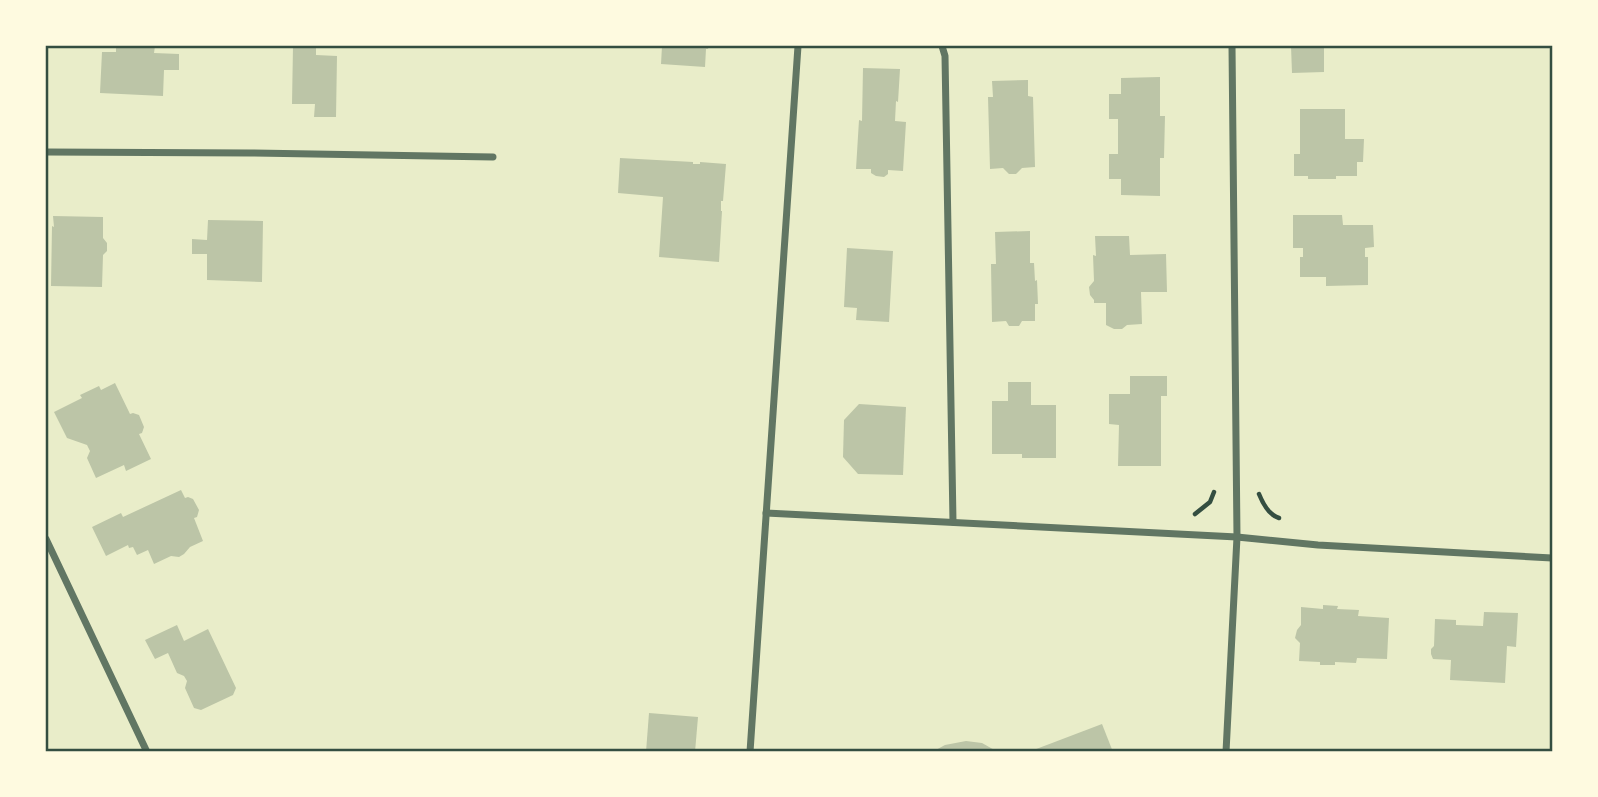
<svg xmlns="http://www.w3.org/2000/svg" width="1598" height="797" font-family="'Fira Sans Condensed',sans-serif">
  <rect width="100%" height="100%" fill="#e9edc9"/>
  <!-- building -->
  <g fill="#bcc5a7">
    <path d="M 116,46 L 155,46 L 154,53 L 179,54 L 179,70 L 164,70 L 163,96 L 100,93 L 102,52 L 116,52 Z"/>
    <path d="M 293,46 L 316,46 L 316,55 L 337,56 L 336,117 L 314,117 L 315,104 L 292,104 Z"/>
    <path d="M 662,46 L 709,46 L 708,49 L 706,49 L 705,67 L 661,64 Z"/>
    <path d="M 1291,46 L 1324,46 L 1324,72 L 1292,73 Z"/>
    <path d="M 863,68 L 900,69 L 898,102 L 896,101 L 895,121 L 906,122 L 903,171 L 888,170 L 888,174 L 884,177 L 876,176 L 871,173 L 871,169 L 856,169 L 859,120 L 862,121 Z"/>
    <path d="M 1160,77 L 1160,116 L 1165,116 L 1164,158 L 1160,158 L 1160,196 L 1121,195 L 1121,179 L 1109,179 L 1109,154 L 1118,154 L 1118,119 L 1109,119 L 1109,94 L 1121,94 L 1121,78 Z"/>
    <path d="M 1028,80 L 1028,96 L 1033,97 L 1035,167 L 1022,168 L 1016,174 L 1009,174 L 1003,168 L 990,169 L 988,97 L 993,97 L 992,81 Z"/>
    <path d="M 1300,109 L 1345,109 L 1345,139 L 1364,139 L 1363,162 L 1357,162 L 1357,176 L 1336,176 L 1336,179 L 1308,179 L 1308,176 L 1294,176 L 1294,154 L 1300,154 Z"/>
    <path d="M 620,158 L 693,162 L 693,164 L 700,164 L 700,162 L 726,164 L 723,201 L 721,201 L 721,211 L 722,211 L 719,262 L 659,257 L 663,197 L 618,193 Z"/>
    <path d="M 1293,215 L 1342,215 L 1343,225 L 1373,225 L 1374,247 L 1365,248 L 1365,257 L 1368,257 L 1368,285 L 1326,286 L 1326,277 L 1300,277 L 1300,257 L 1303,257 L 1303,248 L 1293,248 Z"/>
    <path d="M 53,216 L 103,217 L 103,238 L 107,243 L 107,251 L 103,255 L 102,287 L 51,286 L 52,226 L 54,227 Z"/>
    <path d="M 208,220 L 263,221 L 262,282 L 207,280 L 207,254 L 192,254 L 192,239 L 207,240 Z"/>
    <path d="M 1030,231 L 1030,263 L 1034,263 L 1035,281 L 1037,280 L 1038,304 L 1035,304 L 1035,321 L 1022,321 L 1019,326 L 1009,326 L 1006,321 L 992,322 L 991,264 L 996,264 L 995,232 Z"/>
    <path d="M 1095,236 L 1129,236 L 1130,255 L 1166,254 L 1167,292 L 1141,292 L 1142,324 L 1127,325 L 1122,329 L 1114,329 L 1106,325 L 1106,303 L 1094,303 L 1094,300 L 1090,295 L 1089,287 L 1094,281 L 1093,255 L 1096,256 Z"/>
    <path d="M 847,248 L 893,251 L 889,322 L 856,320 L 857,308 L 844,307 Z"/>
    <path d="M 1130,376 L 1167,376 L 1167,396 L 1161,396 L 1161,466 L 1118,466 L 1119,425 L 1109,424 L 1109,394 L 1130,394 Z"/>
    <path d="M 1008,382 L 1031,382 L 1031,405 L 1056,405 L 1056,458 L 1022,458 L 1022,454 L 992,454 L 992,401 L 1008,401 Z"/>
    <path d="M 115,383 L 130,414 L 133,413 L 139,415 L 144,427 L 142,433 L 139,434 L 151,459 L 126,471 L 124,465 L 96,478 L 87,458 L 90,451 L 87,445 L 67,438 L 54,412 L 82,398 L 80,395 L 99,386 L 101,390 Z"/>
    <path d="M 859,404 L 906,407 L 903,475 L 858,474 L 843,457 L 844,420 Z"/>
    <path d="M 181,490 L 185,498 L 188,497 L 193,499 L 199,510 L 197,517 L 194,518 L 203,541 L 190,547 L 184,554 L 179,557 L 171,556 L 154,564 L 148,550 L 137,555 L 133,547 L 129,548 L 128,545 L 106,556 L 92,527 L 121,513 L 123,517 Z"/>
    <path d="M 1323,605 L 1338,606 L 1337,609 L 1359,610 L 1358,616 L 1389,618 L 1387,659 L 1357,658 L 1356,663 L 1335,662 L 1335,665 L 1320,665 L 1320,662 L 1299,661 L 1300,643 L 1295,638 L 1297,630 L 1301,625 L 1301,607 L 1323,609 Z"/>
    <path d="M 1484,612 L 1518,613 L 1516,647 L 1507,646 L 1505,683 L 1450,680 L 1451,660 L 1433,659 L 1431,654 L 1431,649 L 1434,646 L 1435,619 L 1456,620 L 1456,625 L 1483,626 Z"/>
    <path d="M 177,625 L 184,641 L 208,629 L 236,688 L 233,695 L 201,710 L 194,708 L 185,688 L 187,681 L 184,676 L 177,673 L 168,653 L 155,659 L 145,640 Z"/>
    <path d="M 649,713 L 698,717 L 695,752 L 646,752 Z"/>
    <path d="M 1102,724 L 1113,752 L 1031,752 L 1031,751 Z"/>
    <path d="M 966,741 L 982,743 L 998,752 L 932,752 L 945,745 Z"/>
  </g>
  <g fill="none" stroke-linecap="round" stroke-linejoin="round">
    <!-- path -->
    <g stroke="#344e41" stroke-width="4.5">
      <path d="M 1259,494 C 1263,504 1269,515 1279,518"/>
      <path d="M 1195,514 L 1210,502 L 1214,492"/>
    </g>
    <!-- minor -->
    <g stroke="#617663" stroke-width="7">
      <path d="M 942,46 L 945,56 L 953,522"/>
      <path d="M 46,152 L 250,153 L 493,157"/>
      <path d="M 766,513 L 1237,537 L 1318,545 L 1552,558"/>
      <path d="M 46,539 L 147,752"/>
      <path d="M 750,752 L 798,46"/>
      <path d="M 1226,752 L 1237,537 L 1232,46"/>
    </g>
  </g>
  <!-- border -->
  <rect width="1598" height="797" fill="none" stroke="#fefae0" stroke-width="94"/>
  <rect x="47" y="47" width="1504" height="703" fill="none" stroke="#344e41" stroke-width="2.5"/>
</svg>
